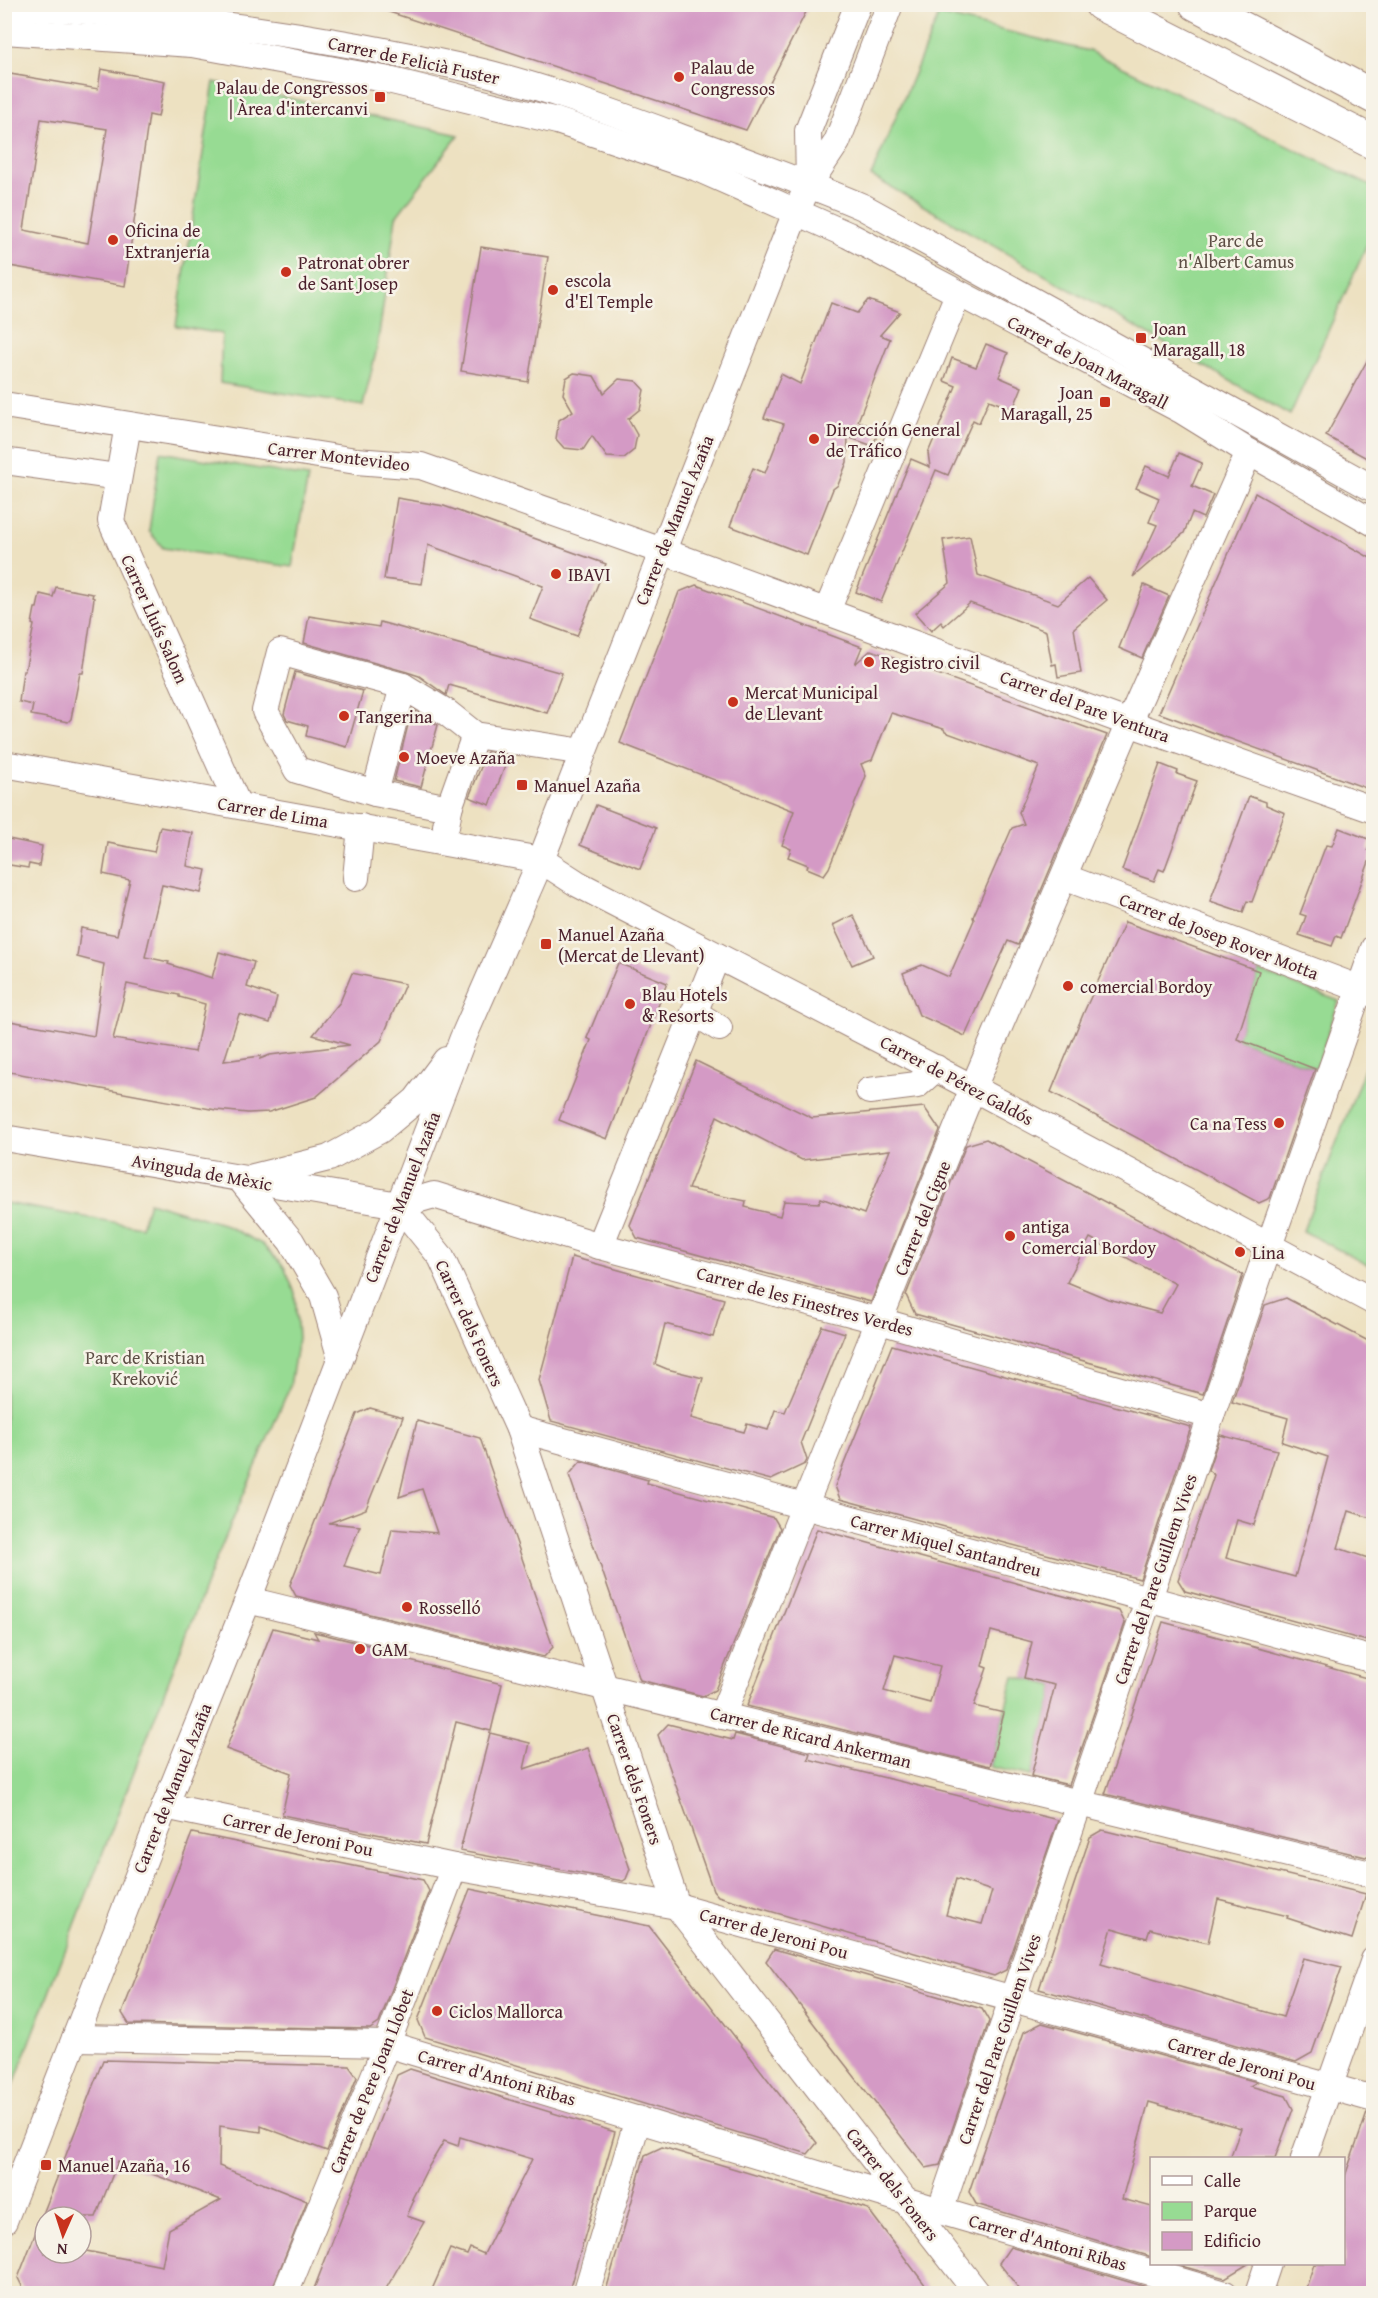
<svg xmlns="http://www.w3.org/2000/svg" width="1378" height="2298" font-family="'Gentium Book Plus',serif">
  <rect width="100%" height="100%" fill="#f7f3e8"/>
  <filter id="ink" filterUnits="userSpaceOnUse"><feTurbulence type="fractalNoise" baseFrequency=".0167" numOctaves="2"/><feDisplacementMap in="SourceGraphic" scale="12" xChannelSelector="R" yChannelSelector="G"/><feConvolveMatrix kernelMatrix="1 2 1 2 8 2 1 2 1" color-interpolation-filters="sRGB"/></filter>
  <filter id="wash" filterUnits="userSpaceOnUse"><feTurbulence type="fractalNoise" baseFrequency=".008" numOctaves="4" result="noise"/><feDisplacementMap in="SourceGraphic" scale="24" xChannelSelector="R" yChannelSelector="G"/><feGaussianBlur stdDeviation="1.35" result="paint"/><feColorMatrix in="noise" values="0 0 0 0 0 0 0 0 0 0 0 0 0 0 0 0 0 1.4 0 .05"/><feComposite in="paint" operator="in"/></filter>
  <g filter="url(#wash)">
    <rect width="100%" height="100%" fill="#ede1c1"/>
    <!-- green -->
    <g fill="#97db93" stroke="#707d5f" stroke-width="1.5">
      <path d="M 939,15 L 1089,51 L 1373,187 L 1373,232 L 1290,415 L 871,176 Z"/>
      <path d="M 214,82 L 459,135 L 396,217 L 377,348 L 363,406 L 220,383 L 222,334 L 176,326 Z"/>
      <path d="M 160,452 L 308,477 L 292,567 L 163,548 L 149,531 Z"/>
      <path d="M 1259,971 L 1339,1001 L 1316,1069 L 1237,1039 Z"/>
      <path d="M 1373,1046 L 1373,1268 L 1303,1231 Z"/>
      <path d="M 149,1202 L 223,1224 L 262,1244 L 284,1267 L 295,1293 L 298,1338 L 290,1386 L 211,1571 L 5,2107 L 5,1203 L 141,1227 Z"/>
      <path d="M 1014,1676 L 1055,1686 L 1031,1776 L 990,1767 Z"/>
    </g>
    <g id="blocks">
      <!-- building -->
      <g fill="#d49ac5" fill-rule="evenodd">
        <path d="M 378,4 L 810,4 L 746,130 L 377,8 Z"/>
        <path d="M 101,69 L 165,81 L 158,117 L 149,115 L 125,286 L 4,265 L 4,129 L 8,110 L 4,109 L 4,73 L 98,89 ZM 41,119 L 107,129 L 88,243 L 24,230 Z"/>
        <path d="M 481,247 L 548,257 L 528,382 L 461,371 Z"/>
        <path d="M 868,300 L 900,312 L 880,335 L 890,339 L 858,421 L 879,430 L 873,446 L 848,437 L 847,462 L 838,485 L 833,489 L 807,555 L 730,526 L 753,468 L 765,473 L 784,424 L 764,418 L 781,374 L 800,384 L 831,303 L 857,313 Z"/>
        <path d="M 986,344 L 1008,353 L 999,377 L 1022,387 L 1013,409 L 989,400 L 979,423 L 973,420 L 948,475 L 936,470 L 881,602 L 856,592 L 911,459 L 930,467 L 928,453 L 956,386 L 944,381 L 952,358 L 976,367 Z"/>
        <path d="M 1374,348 L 1374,462 L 1326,436 Z"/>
        <path d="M 574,373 L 594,376 L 604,393 L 619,379 L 636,381 L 644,390 L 640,409 L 628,419 L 637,435 L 634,450 L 624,458 L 607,457 L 592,436 L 583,450 L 564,448 L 556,439 L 559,420 L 573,411 L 563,394 L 566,378 Z"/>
        <path d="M 1179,453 L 1202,463 L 1192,486 L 1213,495 L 1203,518 L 1192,513 L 1184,533 L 1133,577 L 1157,525 L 1149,522 L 1159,498 L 1136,488 L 1146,466 L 1169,476 Z"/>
        <path d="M 1255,493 L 1374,560 L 1374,791 L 1159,713 Z"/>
        <path d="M 397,498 L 444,506 L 606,564 L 577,636 L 530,619 L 543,586 L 428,545 L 422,584 L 384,579 Z"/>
        <path d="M 970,536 L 978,575 L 1058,604 L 1088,578 L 1107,600 L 1074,628 L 1081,673 L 1058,677 L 1056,664 L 1052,665 L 1046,631 L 970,603 L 944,626 L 941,622 L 931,631 L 915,613 L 950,583 L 943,540 Z"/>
        <path d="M 696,585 L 862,647 L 855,664 L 871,650 L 1107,735 L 1018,945 L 1008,941 L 965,1036 L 919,1015 L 903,973 L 922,965 L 949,977 L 974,920 L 973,917 L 1012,828 L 1024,824 L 1019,812 L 1039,766 L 945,732 L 944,729 L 891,713 L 872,760 L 861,764 L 866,776 L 829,868 L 824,875 L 807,868 L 808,865 L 788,857 L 791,849 L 782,845 L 794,811 L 620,743 L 679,592 Z"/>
        <path d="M 1144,585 L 1169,596 L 1142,658 L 1119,648 Z"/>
        <path d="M 56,587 L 93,594 L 92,597 L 94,598 L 83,673 L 80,673 L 71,719 L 68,722 L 31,715 L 33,705 L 19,702 L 23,671 L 25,671 L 34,625 L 32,624 L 35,608 L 37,608 L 40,594 L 53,597 Z"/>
        <path d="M 309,616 L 379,627 L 380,622 L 562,673 L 547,713 L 449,685 L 446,695 L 419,676 L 407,672 L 304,643 Z"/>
        <path d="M 295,672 L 363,691 L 347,747 L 306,736 L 308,726 L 287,720 L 284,714 Z"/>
        <path d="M 412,709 L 438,725 L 421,787 L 394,781 Z"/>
        <path d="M 487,752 L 509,756 L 490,805 L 469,797 Z"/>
        <path d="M 1160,764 L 1178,771 L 1177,774 L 1197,781 L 1164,871 L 1159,869 L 1154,881 L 1122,870 Z"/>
        <path d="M 1249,796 L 1266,802 L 1266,805 L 1285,813 L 1252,902 L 1247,901 L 1243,912 L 1210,901 Z"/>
        <path d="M 596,805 L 656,828 L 640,869 L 580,845 Z"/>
        <path d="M 160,827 L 193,833 L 187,866 L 206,870 L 201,893 L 162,885 L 145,957 L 169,962 L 168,964 L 212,978 L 219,952 L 254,962 L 247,987 L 277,997 L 270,1023 L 239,1014 L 224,1061 L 261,1056 L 260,1059 L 270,1055 L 350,1045 L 313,1035 L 340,1002 L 352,973 L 405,984 L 381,1041 L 316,1097 L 269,1112 L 248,1113 L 216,1110 L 4,1071 L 4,1020 L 94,1036 L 104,964 L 77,957 L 81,928 L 117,935 L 130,880 L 103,874 L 108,843 L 154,852 ZM 127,984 L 179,995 L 179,997 L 205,1004 L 195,1052 L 113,1039 Z"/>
        <path d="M 1339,828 L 1371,840 L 1368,850 L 1373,851 L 1341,938 L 1336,936 L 1332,946 L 1299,935 L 1306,916 L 1300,914 L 1326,845 L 1332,846 Z"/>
        <path d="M 4,838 L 42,846 L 39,866 L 29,864 L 28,868 L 4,864 Z"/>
        <path d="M 853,915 L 873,956 L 852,965 L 833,925 Z"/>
        <path d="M 1125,922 L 1259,971 L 1237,1039 L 1315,1069 L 1270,1198 L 1259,1203 L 1051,1092 L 1084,1012 Z"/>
        <path d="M 618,963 L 667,983 L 607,1139 L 559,1120 L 591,1040 L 587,1038 Z"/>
        <path d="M 696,1061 L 812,1118 L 924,1107 L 931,1117 L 940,1130 L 871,1302 L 637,1238 L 630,1225 ZM 717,1116 L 802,1160 L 890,1150 L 864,1214 L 821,1198 L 819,1203 L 784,1201 L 780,1216 L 745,1207 L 746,1201 L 688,1189 Z"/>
        <path d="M 986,1139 L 1243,1275 L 1203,1394 L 915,1314 L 906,1295 L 966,1145 ZM 1090,1238 L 1176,1284 L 1160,1313 L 1108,1299 L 1067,1282 Z"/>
        <path d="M 572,1257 L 724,1299 L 713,1337 L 665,1324 L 655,1364 L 667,1369 L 703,1378 L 691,1418 L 744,1432 L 747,1424 L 768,1430 L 775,1410 L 785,1412 L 822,1326 L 845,1333 L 801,1442 L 807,1460 L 805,1464 L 771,1480 L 551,1421 L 539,1380 Z"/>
        <path d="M 1286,1298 L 1374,1344 L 1374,1519 L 1349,1511 L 1338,1548 L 1374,1560 L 1374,1643 L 1185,1591 L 1178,1580 L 1214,1475 L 1208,1470 L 1220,1435 L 1277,1450 L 1254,1525 L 1237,1520 L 1226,1558 L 1295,1577 L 1328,1457 L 1282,1442 L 1288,1418 L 1232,1402 L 1265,1305 Z"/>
        <path d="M 892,1345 L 1191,1427 L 1140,1579 L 840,1499 L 835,1486 Z"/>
        <path d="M 370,1408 L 403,1417 L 366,1509 L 329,1523 L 360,1526 L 344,1566 L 381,1575 L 392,1529 L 437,1533 L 422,1489 L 399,1497 L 417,1421 L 480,1438 L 553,1647 L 544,1657 L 296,1596 L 290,1585 L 357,1414 Z"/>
        <path d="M 581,1461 L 648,1480 L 647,1483 L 774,1518 L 780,1528 L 715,1690 L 703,1696 L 640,1680 L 569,1475 Z"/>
        <path d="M 817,1529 L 1119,1611 L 1125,1623 L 1069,1785 L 1031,1776 L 1055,1685 L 1024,1678 L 1032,1642 L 991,1631 L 982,1666 L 987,1668 L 974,1706 L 1004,1713 L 990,1766 L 747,1706 ZM 895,1655 L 940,1666 L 930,1703 L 884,1691 Z"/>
        <path d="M 1163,1622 L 1374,1680 L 1374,1859 L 1105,1794 Z"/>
        <path d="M 273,1628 L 318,1639 L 314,1632 L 384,1649 L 382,1654 L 502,1684 L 491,1731 L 456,1722 L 426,1844 L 282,1815 L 291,1773 L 226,1749 Z"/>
        <path d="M 668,1724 L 733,1740 L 735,1734 L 810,1753 L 808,1759 L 1058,1820 L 1006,1970 L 994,1976 L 718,1896 L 713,1890 L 658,1735 ZM 956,1879 L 992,1891 L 982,1924 L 946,1915 Z"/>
        <path d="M 490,1733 L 530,1743 L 524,1769 L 588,1748 L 630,1869 L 626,1879 L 623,1881 L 460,1851 Z"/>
        <path d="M 1102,1830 L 1366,1894 L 1352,1939 L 1287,1918 L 1288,1916 L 1218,1899 L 1208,1943 L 1150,1929 L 1147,1938 L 1112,1928 L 1101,1964 L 1283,2017 L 1303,1958 L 1342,1967 L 1312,2053 L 1296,2062 L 1039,1989 L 1090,1837 Z"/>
        <path d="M 192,1833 L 423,1880 L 429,1891 L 379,2023 L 370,2029 L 129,2024 L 122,2013 Z"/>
        <path d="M 470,1889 L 649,1926 L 817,2143 L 808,2154 L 425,2037 L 418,2020 Z"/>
        <path d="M 774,1949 L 982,2009 L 989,2021 L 940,2165 L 926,2168 L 840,2058 L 766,1961 Z"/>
        <path d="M 1042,2023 L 1257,2082 L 1250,2086 L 1286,2096 L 1293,2109 L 1275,2158 L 1230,2158 L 1241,2128 L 1149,2102 L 1122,2199 L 1152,2207 L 1152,2257 L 976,2204 L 969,2192 L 1024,2032 Z"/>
        <path d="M 103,2060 L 349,2066 L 357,2077 L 327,2151 L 261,2126 L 261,2132 L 220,2126 L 219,2166 L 307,2201 L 270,2294 L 42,2294 L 24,2290 L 18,2278 ZM 118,2161 L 221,2200 L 169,2229 L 162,2266 L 81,2250 L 81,2253 L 45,2253 L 45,2217 L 96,2217 Z"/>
        <path d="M 410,2069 L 615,2132 L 568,2294 L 430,2294 L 450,2249 L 467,2255 L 470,2248 L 484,2254 L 532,2159 L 460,2137 L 458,2146 L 444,2141 L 426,2171 L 412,2199 L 414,2200 L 407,2216 L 424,2222 L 383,2294 L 312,2294 L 397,2075 Z"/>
        <path d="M 1367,2113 L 1374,2114 L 1374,2294 L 1304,2294 L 1314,2264 L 1344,2264 L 1344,2179 Z"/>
        <path d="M 662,2147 L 868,2209 L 932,2294 L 605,2294 L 645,2155 Z"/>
        <path d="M 1010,2247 L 1170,2294 L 1023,2294 L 999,2263 Z"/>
        <path d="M 1174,2264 L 1248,2264 L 1225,2278 Z"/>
      </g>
    </g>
  </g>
  <g filter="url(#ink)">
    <use href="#blocks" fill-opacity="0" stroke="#9c8076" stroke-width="1.5"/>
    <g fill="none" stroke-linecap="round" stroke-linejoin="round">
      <!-- minor casing -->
      <g stroke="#9c8076" stroke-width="28">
        <g id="minor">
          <path d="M 4,6 C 161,13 318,34 470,69 C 539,85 606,110 672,134 C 736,158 800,180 863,207 L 1374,489"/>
          <path d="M 4,31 L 192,44 L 384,79 L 557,121 L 697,168 L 848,235 L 1181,410 L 1249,452 L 1374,523"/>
          <path d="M 809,184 L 808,131 L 858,4"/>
          <path d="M 4,405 L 356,461 L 421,466 L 662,551 L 1129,723 L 1374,810"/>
          <path d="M 128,425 L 111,521 L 238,805"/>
          <path d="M 4,461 L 118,477"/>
          <path d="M 827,611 L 958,294"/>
          <path d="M 4,764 L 541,860 L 578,884 L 973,1088 L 1374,1302"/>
          <path d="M 375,793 L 403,686"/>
          <path d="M 449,808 L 375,793 L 297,770 L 265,711 L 280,652 L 403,686 L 446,712 L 475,735 L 583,752"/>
          <path d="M 446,826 L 449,808 L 475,735"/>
          <path d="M 1064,877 L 1374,994"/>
          <path d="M 356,878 L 361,827"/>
          <path d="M 695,1013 L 719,1028"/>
          <path d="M 869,1091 L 917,1085 L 936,1068"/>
          <path d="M 4,1138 L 399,1205 L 434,1195 L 600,1246 L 880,1321 L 1211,1416"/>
          <path d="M 253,1177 L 329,1158 L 380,1130 L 416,1100 L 446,1060"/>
          <path d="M 241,1180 L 291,1241 L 323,1296 L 340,1356"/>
          <path d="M 399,1205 L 441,1257 L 519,1429 L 677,1906 L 978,2294"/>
          <path d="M 600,1246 L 717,956"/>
          <path d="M 519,1429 L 1374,1660"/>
          <path d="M 248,1600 L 1374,1875"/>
          <path d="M 722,1716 L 804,1507 L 973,1088 L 1129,723 L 1249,452"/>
          <path d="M 165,1806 L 454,1867 L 677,1906 L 1374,2099"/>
          <path d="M 75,2038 L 387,2044 L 940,2211 L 1225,2294"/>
          <path d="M 1304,2158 L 1374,1960"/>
          <path d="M 940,2211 L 1269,1246 L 1374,948"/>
          <path d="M 4,2221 L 165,1806 L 248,1600 L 463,1038 L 541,860 L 796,212 L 809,184 L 837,142 L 890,4"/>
          <path d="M 285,2294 L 387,2044 L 454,1867"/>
          <path d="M 586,2294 L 638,2119"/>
          <path d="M 1258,2294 L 1268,2264"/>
        </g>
      </g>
      <!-- highway casing -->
      <g stroke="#9c8076" stroke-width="35">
        <g id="highway">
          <path d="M 1101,4 L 1374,143"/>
          <path d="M 1196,4 L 1374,97"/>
        </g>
      </g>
      <!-- minor -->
      <use href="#minor" stroke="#fff" stroke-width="26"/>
      <!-- highway -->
      <use href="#highway" stroke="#fff" stroke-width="33"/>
    </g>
  </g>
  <!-- markers -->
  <g fill="#c8321e" stroke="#f7f3e8" stroke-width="2">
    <circle cx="679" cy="77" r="6"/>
    <rect x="374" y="91" width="12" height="12" rx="3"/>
    <circle cx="113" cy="240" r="6"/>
    <circle cx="286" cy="272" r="6"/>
    <circle cx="553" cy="290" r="6"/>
    <rect x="1135" y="332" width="12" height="12" rx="3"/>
    <rect x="1099" y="396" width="12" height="12" rx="3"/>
    <circle cx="814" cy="439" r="6"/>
    <circle cx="556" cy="574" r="6"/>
    <circle cx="869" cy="662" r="6"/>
    <circle cx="733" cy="702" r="6"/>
    <circle cx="344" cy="716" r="6"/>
    <circle cx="404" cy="757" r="6"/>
    <rect x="516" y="779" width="12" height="12" rx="3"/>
    <rect x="540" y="938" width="12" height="12" rx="3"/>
    <circle cx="1068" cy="986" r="6"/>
    <circle cx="630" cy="1004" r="6"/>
    <circle cx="1279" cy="1123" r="6"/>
    <circle cx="1010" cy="1236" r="6"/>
    <circle cx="1240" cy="1252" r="6"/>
    <circle cx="407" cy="1607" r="6"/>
    <circle cx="360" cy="1649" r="6"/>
    <circle cx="437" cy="2011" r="6"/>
    <rect x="40" y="2159" width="12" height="12" rx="3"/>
  </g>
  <g text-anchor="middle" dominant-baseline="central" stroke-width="5" stroke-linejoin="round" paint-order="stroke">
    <!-- street labels -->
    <g font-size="18" fill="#4a1f2b" stroke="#f7f3e8">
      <text transform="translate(414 60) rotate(12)">Carrer de Felicià Fuster</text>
      <text transform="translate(1088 362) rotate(28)">Carrer de Joan Maragall</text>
      <text transform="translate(339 456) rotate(7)">Carrer Montevideo</text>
      <text transform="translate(674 520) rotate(-68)">Carrer de Manuel Azaña</text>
      <text transform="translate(155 619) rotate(66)">Carrer Lluís Salom</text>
      <text transform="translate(1085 706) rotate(20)">Carrer del Pare Ventura</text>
      <text transform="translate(273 812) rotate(10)">Carrer de Lima</text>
      <text transform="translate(1219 936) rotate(21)">Carrer de Josep Rover Motta</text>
      <text transform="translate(957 1080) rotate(28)">Carrer de Pérez Galdós</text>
      <text transform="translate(202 1172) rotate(10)">Avinguda de Mèxic</text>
      <text transform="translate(402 1197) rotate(-69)">Carrer de Manuel Azaña</text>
      <text transform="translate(922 1218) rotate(-68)">Carrer del Cigne</text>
      <text transform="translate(805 1301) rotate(15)">Carrer de les Finestres Verdes</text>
      <text transform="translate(470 1323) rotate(65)">Carrer dels Foners</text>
      <text transform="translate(946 1545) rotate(15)">Carrer Miquel Santandreu</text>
      <text transform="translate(1155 1579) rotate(-71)">Carrer del Pare Guillem Vives</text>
      <text transform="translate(811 1737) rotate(14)">Carrer de Ricard Ankerman</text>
      <text transform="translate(635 1779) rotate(71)">Carrer dels Foners</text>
      <text transform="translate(172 1788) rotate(-68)">Carrer de Manuel Azaña</text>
      <text transform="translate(298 1834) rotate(12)">Carrer de Jeroni Pou</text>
      <text transform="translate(774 1933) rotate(15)">Carrer de Jeroni Pou</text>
      <text transform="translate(999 2039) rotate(-71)">Carrer del Pare Guillem Vives</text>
      <text transform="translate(1242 2063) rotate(16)">Carrer de Jeroni Pou</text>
      <text transform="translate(497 2077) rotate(16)">Carrer d'Antoni Ribas</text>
      <text transform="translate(371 2081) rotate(-68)">Carrer de Pere Joan Llobet</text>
      <text transform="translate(893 2184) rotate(52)">Carrer dels Foners</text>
      <text transform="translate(1048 2242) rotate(16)">Carrer d'Antoni Ribas</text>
    </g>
    <!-- poi labels -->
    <g font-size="18" fill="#4a1f2b" stroke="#f7f3e8" text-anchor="start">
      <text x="691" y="67">Palau de<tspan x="691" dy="21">Congressos</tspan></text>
      <text x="368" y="87" text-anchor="end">Palau de Congressos<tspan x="368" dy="21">| Àrea d'intercanvi</tspan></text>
      <text x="125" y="230">Oficina de<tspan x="125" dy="21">Extranjería</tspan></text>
      <text x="298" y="262">Patronat obrer<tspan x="298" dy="21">de Sant Josep</tspan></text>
      <text x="565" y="280">escola<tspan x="565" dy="21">d'El Temple</tspan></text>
      <text x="1153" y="328">Joan<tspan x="1153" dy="21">Maragall, 18</tspan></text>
      <text x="1093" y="392" text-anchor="end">Joan<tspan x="1093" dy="21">Maragall, 25</tspan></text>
      <text x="826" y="429">Dirección General<tspan x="826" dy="21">de Tráfico</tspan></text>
      <text x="568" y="574">IBAVI</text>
      <text x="881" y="662">Registro civil</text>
      <text x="745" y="692">Mercat Municipal<tspan x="745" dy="21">de Llevant</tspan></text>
      <text x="356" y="716">Tangerina</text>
      <text x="416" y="757">Moeve Azaña</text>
      <text x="534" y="785">Manuel Azaña</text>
      <text x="558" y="934">Manuel Azaña<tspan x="558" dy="21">(Mercat de Llevant)</tspan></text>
      <text x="1080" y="986">comercial Bordoy</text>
      <text x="642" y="994">Blau Hotels<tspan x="642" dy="21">&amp; Resorts</tspan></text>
      <text x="1267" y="1123" text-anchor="end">Ca na Tess</text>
      <text x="1022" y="1226">antiga<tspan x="1022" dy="21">Comercial Bordoy</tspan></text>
      <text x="1252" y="1252">Lina</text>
      <text x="419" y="1607">Rosselló</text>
      <text x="372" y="1649">GAM</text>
      <text x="449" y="2011">Ciclos Mallorca</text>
      <text x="58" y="2165">Manuel Azaña, 16</text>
    </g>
    <!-- park labels -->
    <g font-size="18" fill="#5d4e45" stroke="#f7f3e8">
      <text x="1236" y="240">Parc de<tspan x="1236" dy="21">n'Albert Camus</tspan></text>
      <text x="145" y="1357">Parc de Kristian<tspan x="145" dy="21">Kreković</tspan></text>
    </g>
  </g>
  <!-- margin -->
  <rect width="1378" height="2298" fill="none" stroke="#f7f3e8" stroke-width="24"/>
  <!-- legend -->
  <rect x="1150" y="2157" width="195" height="108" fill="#f7f3e8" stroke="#b29e9c" stroke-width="1.5"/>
  <rect x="1162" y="2176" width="30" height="9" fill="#ffffff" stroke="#b29e9c" stroke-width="1.5"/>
  <text x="1204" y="2187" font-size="18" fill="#4a1f2b">Calle</text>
  <rect x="1162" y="2202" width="30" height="18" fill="#97db93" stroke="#b29e9c" stroke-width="1.5"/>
  <text x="1204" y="2217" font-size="18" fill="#4a1f2b">Parque</text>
  <rect x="1162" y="2232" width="30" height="18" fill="#d49ac5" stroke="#b29e9c" stroke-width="1.5"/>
  <text x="1204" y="2247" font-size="18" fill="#4a1f2b">Edificio</text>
  <!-- north arrow -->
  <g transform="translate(63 2235) rotate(183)"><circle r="28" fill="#f7f3e8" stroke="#b29e9c" stroke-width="1.5"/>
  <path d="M0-4.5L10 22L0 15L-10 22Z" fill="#c8321e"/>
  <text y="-9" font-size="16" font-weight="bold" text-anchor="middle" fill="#4a1f2b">N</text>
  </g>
</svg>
